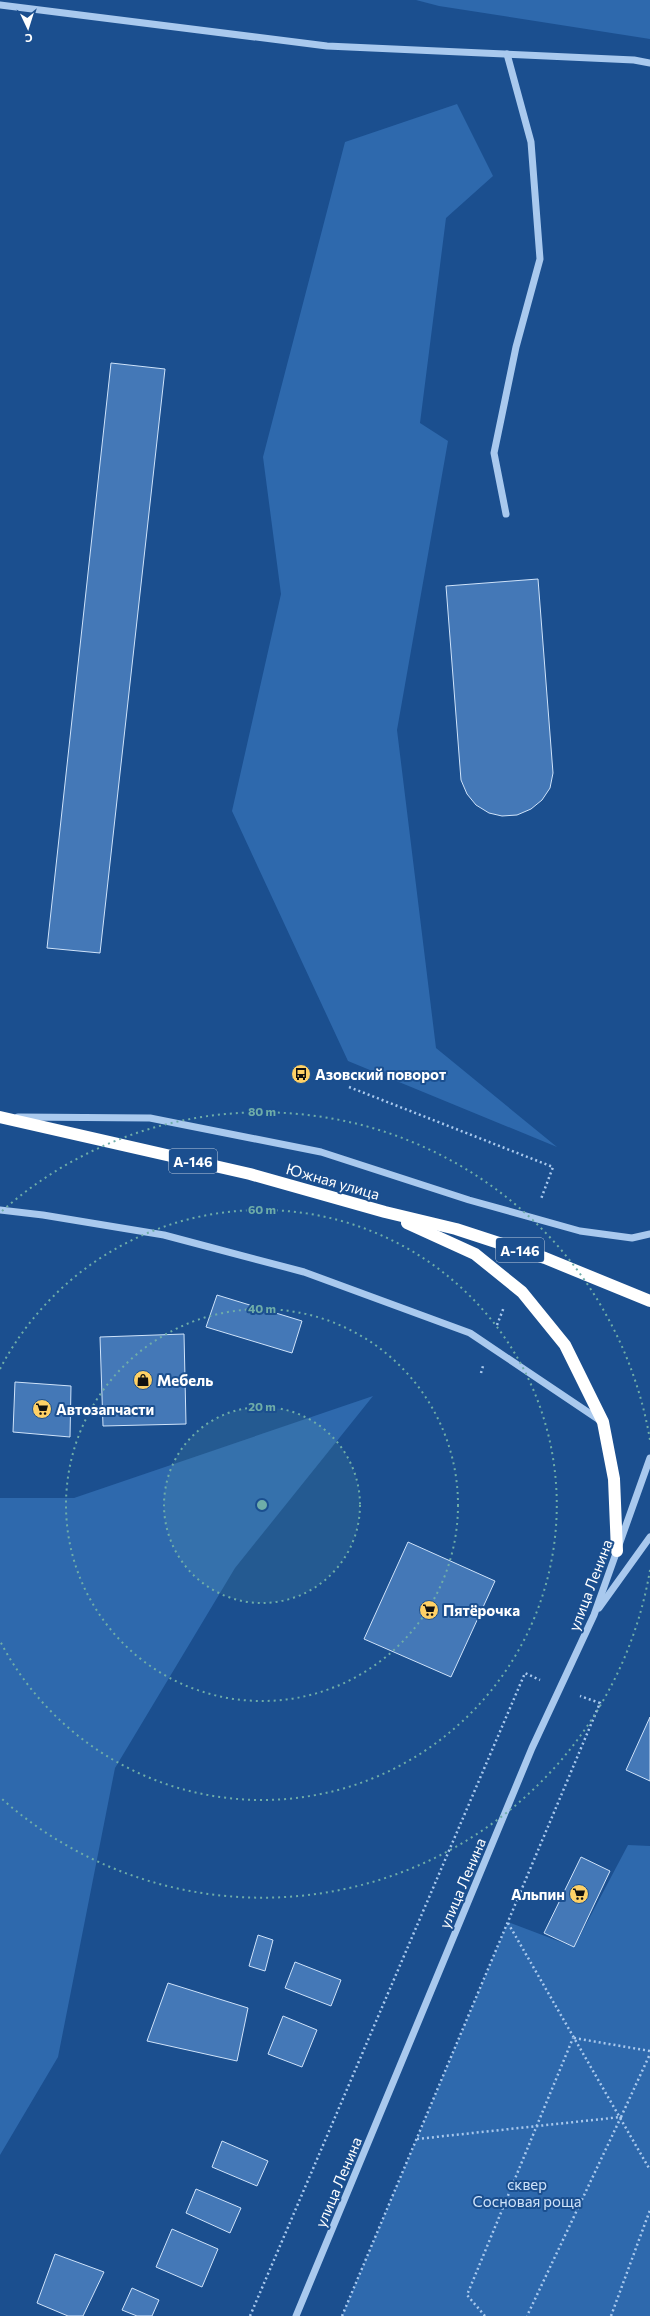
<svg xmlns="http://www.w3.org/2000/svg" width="650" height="2316" font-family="Commissioner,sans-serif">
  <rect width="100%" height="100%" fill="#1b4f8f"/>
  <!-- green -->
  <g fill="#2e69ad">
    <path d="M 416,0 L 650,0 L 650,39 L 439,6 Z"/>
    <path d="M 457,104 L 493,176 L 446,218 L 420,423 L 448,441 L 397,730 L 436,1048 L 557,1147 L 348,1061 L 232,811 L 281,594 L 263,457 L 345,142 Z"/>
    <path d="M 373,1396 L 235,1568 L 115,1768 L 58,2057 L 0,2155 L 0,1498 L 74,1498 Z"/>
    <path d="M 628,1845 L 650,1846 L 650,2316 L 342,2316 L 508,1922 L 574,1947 Z"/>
  </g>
  <!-- building -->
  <g fill="#4478b7" stroke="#cfe3fa">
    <path d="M 111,363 L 165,369 L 100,953 L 47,948 Z"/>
    <path d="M 538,579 L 553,773 L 550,788 L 542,800 L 531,809 L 517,815 L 502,816 L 489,813 L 476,805 L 467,794 L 461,780 L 446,586 Z"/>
    <path d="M 217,1295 L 302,1321 L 292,1353 L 206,1327 Z"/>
    <path d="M 184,1334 L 186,1424 L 103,1426 L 100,1337 Z"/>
    <path d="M 15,1382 L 71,1386 L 70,1437 L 13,1432 Z"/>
    <path d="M 408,1542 L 495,1581 L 451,1677 L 364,1639 Z"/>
    <path d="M 650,1717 L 650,1781 L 626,1770 Z"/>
    <path d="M 581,1857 L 610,1871 L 574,1947 L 544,1933 Z"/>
    <path d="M 258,1935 L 273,1940 L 265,1971 L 249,1966 Z"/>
    <path d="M 295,1962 L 341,1980 L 331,2006 L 285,1988 Z"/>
    <path d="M 168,1983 L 248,2008 L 237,2061 L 147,2041 Z"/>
    <path d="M 283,2016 L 317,2030 L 302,2067 L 268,2054 Z"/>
    <path d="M 222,2141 L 268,2161 L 257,2186 L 212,2167 Z"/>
    <path d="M 196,2189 L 241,2208 L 230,2233 L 186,2213 Z"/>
    <path d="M 172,2229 L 218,2249 L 202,2287 L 156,2267 Z"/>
    <path d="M 55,2254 L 104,2272 L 83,2316 L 68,2316 L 37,2303 Z"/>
    <path d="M 132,2288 L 159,2300 L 152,2316 L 137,2316 L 122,2310 Z"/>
  </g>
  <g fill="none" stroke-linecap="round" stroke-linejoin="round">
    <!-- path -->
    <g stroke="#a9c9ee" stroke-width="2.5" stroke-dasharray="2 3" stroke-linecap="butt">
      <path d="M 349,1087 L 553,1167 L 541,1199"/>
      <path d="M 497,1325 L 504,1307"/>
      <path d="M 481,1373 L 483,1366"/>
      <path d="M 508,1923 L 650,2170"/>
      <path d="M 574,2038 L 650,2051"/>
      <path d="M 621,2117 L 650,2054"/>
      <path d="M 417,2139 L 621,2117 L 527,2316"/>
      <path d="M 250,2316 L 525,1673 L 540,1680"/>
      <path d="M 342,2316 L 600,1703 L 580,1696"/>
      <path d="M 485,2316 L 467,2295 L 573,2038"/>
      <path d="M 611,2316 L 650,2210"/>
    </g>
    <!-- minor -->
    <g stroke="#a9c9ee" stroke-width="7">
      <path d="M 0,5 L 327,46 L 634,60 L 650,63"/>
      <path d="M 506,514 L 494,453 L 516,347 L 540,259 L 531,142 L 507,54"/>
      <path d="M 18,1117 L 150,1118 L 321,1152 L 469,1200 L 580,1231 L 632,1238 L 650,1234"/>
      <path d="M 0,1210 L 43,1215 L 164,1235 L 304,1272 L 470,1333 L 601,1421"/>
      <path d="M 599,1608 L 650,1537"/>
      <path d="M 296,2316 L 532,1748 L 594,1615 L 650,1458"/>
    </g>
    <!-- highway -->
    <g stroke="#fff" stroke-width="12">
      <path d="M 0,1117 L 250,1174 L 385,1212 L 456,1229 L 545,1258 L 650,1301"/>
      <path d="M 407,1223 L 475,1254 L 522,1292 L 565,1345 L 603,1422 L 614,1479 L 617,1551"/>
    </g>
  </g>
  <!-- distance rings -->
  <circle cx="262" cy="1505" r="98" fill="#6fada8" fill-opacity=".12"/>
  <g fill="none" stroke="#6fada8" stroke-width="2" stroke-dasharray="2 4">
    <circle cx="262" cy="1505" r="98"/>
    <circle cx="262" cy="1505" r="196"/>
    <path d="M0 1369A295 295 0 1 1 0 1641"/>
    <path d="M650 1570A393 393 0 0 1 2 1799M2 1211A393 393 0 0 1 650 1440"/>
  </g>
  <!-- icons -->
  <defs>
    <g id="bus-disc" transform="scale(1)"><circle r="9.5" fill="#ffd166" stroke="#1b4f8f"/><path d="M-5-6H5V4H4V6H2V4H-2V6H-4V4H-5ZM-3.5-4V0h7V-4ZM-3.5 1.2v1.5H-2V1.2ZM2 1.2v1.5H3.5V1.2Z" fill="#111"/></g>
    <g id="shop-disc" transform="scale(1)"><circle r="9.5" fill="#ffd166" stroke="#1b4f8f"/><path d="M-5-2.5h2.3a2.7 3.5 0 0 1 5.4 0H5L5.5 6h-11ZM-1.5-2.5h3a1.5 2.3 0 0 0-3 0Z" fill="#111"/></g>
    <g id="supermarket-disc" transform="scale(1)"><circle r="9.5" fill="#ffd166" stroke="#1b4f8f"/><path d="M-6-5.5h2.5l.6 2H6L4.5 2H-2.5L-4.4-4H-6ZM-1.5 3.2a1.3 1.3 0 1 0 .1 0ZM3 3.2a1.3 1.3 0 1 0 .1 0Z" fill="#111"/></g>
  </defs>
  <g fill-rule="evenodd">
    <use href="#bus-disc" x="301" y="1074"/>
    <use href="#shop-disc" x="143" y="1380"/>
    <use href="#supermarket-disc" x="42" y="1409"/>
    <use href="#supermarket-disc" x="429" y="1610"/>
    <use href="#supermarket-disc" x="579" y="1894"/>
  </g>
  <g text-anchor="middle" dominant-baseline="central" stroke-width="4" stroke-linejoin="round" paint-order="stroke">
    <!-- shield labels -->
    <g fill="#1b4f8f" stroke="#bbcadd" stroke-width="1">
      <rect x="169" y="1149" width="48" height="24" rx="3"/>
      <rect x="496" y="1238" width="48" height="24" rx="3"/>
    </g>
    <g font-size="14" font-weight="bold" fill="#fff">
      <text x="193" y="1161">А-146</text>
      <text x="520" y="1250">А-146</text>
    </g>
    <!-- poi labels -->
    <g font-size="15" font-weight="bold" fill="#fff" stroke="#1b4f8f" text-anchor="start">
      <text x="315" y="1074">Азовский поворот</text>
      <text x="157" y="1380">Мебель</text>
      <text x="56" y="1409">Автозапчасти</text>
      <text x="443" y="1610">Пятёрочка</text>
      <text x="565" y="1894" text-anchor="end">Альпин</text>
    </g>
    <!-- street labels -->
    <g font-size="15" fill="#fff" stroke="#1b4f8f">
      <text transform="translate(333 1181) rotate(16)">Южная улица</text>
      <text transform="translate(590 1585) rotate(-69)">улица Ленина</text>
      <text transform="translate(462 1883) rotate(-67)">улица Ленина</text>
      <text transform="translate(338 2182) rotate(-67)">улица Ленина</text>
    </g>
    <!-- park labels -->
    <g font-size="15" fill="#cfe3fa" stroke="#1b4f8f">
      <text x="527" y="2184">сквер<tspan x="527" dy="17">Сосновая роща</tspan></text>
    </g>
  </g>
  <circle cx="262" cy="1505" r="6" fill="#6fada8" stroke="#1b4f8f" stroke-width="2"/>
  <g font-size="12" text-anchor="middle" font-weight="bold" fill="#6fada8" stroke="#1b4f8f" stroke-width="4" stroke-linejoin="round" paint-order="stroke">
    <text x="262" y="1116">80 m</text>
    <text x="262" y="1214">60 m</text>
    <text x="262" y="1313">40 m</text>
    <text x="262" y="1411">20 m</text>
  </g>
  <!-- north arrow -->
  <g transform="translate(28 28) rotate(176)" stroke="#1b4f8f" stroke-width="3" paint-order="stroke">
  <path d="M0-3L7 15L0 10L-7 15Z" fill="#ffffff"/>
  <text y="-6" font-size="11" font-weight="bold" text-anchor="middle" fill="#ffffff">С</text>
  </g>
</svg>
